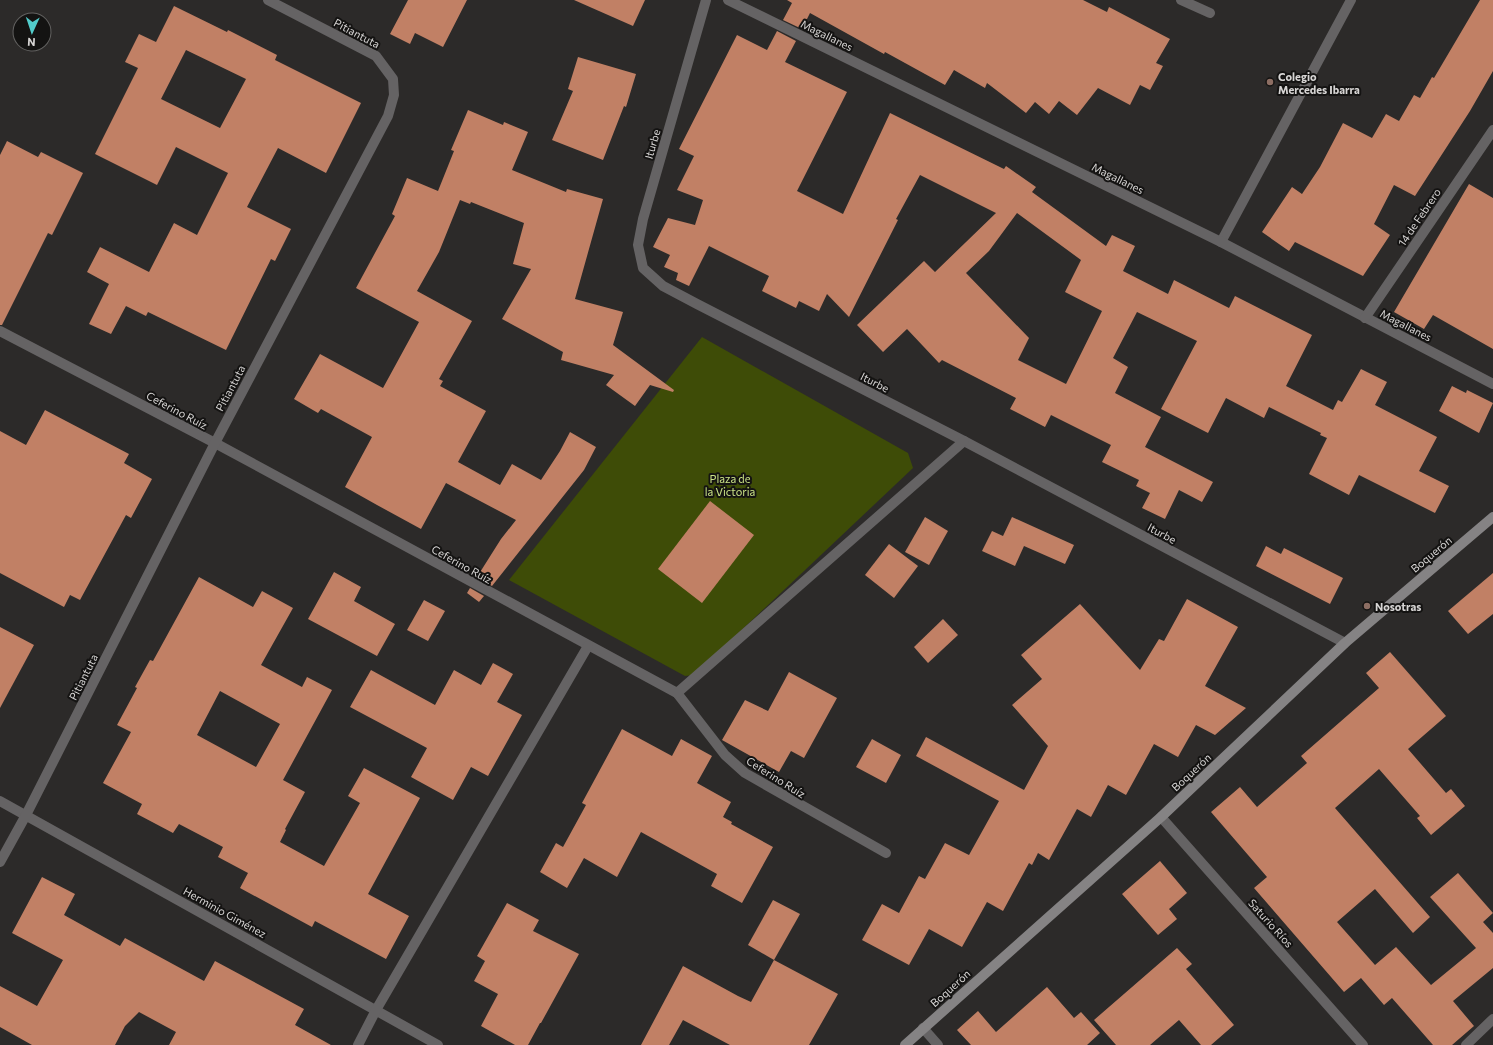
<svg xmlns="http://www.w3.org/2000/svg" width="1493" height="1045" font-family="Commissioner,sans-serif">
  <rect width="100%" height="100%" fill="#2c2a29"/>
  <!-- green -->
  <path fill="#3e4c07" d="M 702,337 L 908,453 L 913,468 L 694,675 L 685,676 L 509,580 Z"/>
  <!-- building -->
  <g fill="#c18065" fill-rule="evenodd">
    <path d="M 408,0 L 467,0 L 443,47 L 415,33 L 410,44 L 390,34 Z"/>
    <path d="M 574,0 L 645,0 L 633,26 Z"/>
    <path d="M 787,0 L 1083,0 L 1107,12 L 1109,7 L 1170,39 L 1156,63 L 1163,66 L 1150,90 L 1140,85 L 1130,105 L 1098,88 L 1077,115 L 1059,101 L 1049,114 L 1035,102 L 1026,113 L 987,83 L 985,88 L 954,70 L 945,85 L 885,52 L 884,54 L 810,13 L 802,29 L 783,20 L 792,3 Z"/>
    <path d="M 1480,0 L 1493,0 L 1493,71 L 1470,111 L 1415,196 L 1394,185 L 1374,224 L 1390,235 L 1363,276 L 1295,242 L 1289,251 L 1262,232 L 1292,187 L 1302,194 L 1320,167 L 1343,123 L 1372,138 L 1386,114 L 1399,121 L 1414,95 L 1420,98 L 1432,77 L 1434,78 Z"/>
    <path d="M 174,6 L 227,32 L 228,30 L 277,55 L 275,60 L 361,103 L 326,173 L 278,148 L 247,207 L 291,229 L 275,261 L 271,259 L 226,350 L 148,312 L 146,316 L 126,306 L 111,334 L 89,324 L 109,284 L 87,272 L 100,247 L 149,272 L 174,223 L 197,235 L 228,173 L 176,147 L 157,185 L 95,154 L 138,68 L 125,62 L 139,34 L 156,42 ZM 186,50 L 246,79 L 220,128 L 161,99 Z"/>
    <path d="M 777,31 L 796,41 L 785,62 L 847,92 L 797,191 L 843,214 L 890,113 L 1004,169 L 1006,166 L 1036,187 L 1032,192 L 1106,246 L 1112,235 L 1135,246 L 1123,271 L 1168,294 L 1174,280 L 1229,308 L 1235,296 L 1312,335 L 1286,386 L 1333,410 L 1338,400 L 1342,402 L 1361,369 L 1387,382 L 1375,405 L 1437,437 L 1419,471 L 1449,486 L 1435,513 L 1359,475 L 1349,495 L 1309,474 L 1327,438 L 1320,435 L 1321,433 L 1269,407 L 1264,418 L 1226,398 L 1208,433 L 1161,409 L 1197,341 L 1137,312 L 1113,358 L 1128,367 L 1115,393 L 1161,417 L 1145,447 L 1213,482 L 1202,502 L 1179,490 L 1165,519 L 1142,508 L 1150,493 L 1136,486 L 1139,480 L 1102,462 L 1111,445 L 1051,415 L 1045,427 L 1010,409 L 1016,398 L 942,360 L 939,363 L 907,329 L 883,352 L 857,325 L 924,261 L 935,272 L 996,213 L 920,175 L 896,219 L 898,220 L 849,317 L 827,294 L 819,311 L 799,301 L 796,308 L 762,291 L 769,276 L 709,246 L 689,286 L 676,280 L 678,273 L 664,267 L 670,255 L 653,247 L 668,218 L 695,225 L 703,200 L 677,190 L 694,156 L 679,149 L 737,35 L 767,50 ZM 1017,213 L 1081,260 L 1065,292 L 1102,311 L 1066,384 L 1018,360 L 1029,338 L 966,273 L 989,251 Z"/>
    <path d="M 578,57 L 636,74 L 626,107 L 624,106 L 603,160 L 552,140 L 573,91 L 568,89 Z"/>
    <path d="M 468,110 L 503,125 L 504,122 L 528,132 L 512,170 L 566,192 L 567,189 L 603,199 L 575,299 L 623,312 L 613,345 L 674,390 L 673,392 L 650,385 L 635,406 L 606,385 L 614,375 L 561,360 L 563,352 L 502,319 L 531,269 L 513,264 L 524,223 L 471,202 L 470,204 L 460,200 L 439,252 L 417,291 L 472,321 L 439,379 L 443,381 L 440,386 L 486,411 L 458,462 L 500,485 L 512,464 L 541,480 L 560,451 L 570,432 L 596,447 L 584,470 L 492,586 L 477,577 L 501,539 L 516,520 L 446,483 L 421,529 L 377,505 L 345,487 L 372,437 L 321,409 L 318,413 L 294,399 L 320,354 L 383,388 L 419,322 L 356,288 L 395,216 L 392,214 L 407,178 L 438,191 L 454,151 L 451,150 Z"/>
    <path d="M 7,141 L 38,157 L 41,152 L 83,173 L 52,235 L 48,233 L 2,325 L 0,325 L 0,155 Z"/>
    <path d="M 1469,184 L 1493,198 L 1493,349 L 1433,315 L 1424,329 L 1394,312 Z"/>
    <path d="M 1452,386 L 1466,393 L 1467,390 L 1493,403 L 1479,433 L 1439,411 Z"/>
    <path d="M 45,410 L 129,454 L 124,463 L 152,479 L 131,518 L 126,515 L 80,600 L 70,595 L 64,607 L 0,573 L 0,431 L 26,445 Z"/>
    <path d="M 710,501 L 754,535 L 702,603 L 658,569 Z"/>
    <path d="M 925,517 L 948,531 L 929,565 L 905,552 Z"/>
    <path d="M 1012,517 L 1074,545 L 1065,564 L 1024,546 L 1015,566 L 982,551 L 992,531 L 1003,536 Z"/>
    <path d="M 889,544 L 918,566 L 894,598 L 865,575 Z"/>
    <path d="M 1266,546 L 1281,554 L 1284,548 L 1343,578 L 1330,604 L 1256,566 Z"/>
    <path d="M 334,572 L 361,587 L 354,601 L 395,624 L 377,656 L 308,619 Z"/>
    <path d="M 1493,573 L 1493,614 L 1468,634 L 1448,611 Z"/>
    <path d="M 199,577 L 253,607 L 262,591 L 293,608 L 261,665 L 302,687 L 307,677 L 332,690 L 283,780 L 305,792 L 285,829 L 286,830 L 280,842 L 324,866 L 360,803 L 348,796 L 364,768 L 420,798 L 368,894 L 409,916 L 386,959 L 315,921 L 312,927 L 240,888 L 248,873 L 218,857 L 223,847 L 179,824 L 173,833 L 137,814 L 142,804 L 103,783 L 131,732 L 117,725 L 137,688 L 135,687 L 150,660 L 153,661 ZM 220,691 L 280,724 L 256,767 L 197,735 Z"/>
    <path d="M 470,588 L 484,596 L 479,602 L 467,593 Z"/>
    <path d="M 1187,599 L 1238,627 L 1205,686 L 1246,708 L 1215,735 L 1196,725 L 1178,757 L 1154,744 L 1126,795 L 1108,785 L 1091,817 L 1077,809 L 1049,860 L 1038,853 L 1032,865 L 1029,863 L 1003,911 L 987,902 L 962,947 L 929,929 L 909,965 L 862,940 L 882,904 L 899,913 L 919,876 L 925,879 L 945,843 L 969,855 L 999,801 L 916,756 L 926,737 L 1024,790 L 1048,746 L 1012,705 L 1042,679 L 1021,655 L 1080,604 L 1140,670 L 1159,639 L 1164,641 Z"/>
    <path d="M 424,600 L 445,611 L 428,641 L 407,630 Z"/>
    <path d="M 943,619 L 958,635 L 928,663 L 914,647 Z"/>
    <path d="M 0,627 L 34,645 L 0,708 Z"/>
    <path d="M 1390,652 L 1446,716 L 1408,749 L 1446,793 L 1451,789 L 1465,806 L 1431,835 L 1417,818 L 1420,816 L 1379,769 L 1335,808 L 1430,917 L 1413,933 L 1375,889 L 1337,922 L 1375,965 L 1396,947 L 1431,985 L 1476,948 L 1430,897 L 1458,873 L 1493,913 L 1483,922 L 1493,933 L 1493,968 L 1453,1001 L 1474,1026 L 1452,1045 L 1433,1045 L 1392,998 L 1384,1005 L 1361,978 L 1344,992 L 1254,888 L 1267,877 L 1211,812 L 1240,787 L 1257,807 L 1307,763 L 1301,756 L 1379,688 L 1366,673 Z"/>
    <path d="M 493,663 L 513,674 L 497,702 L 522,715 L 488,776 L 471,767 L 453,800 L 411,777 L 427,748 L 350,707 L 371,670 L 435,705 L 454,670 L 481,685 Z"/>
    <path d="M 789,672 L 837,698 L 804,758 L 791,751 L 779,772 L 722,740 L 745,700 L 768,711 Z"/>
    <path d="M 622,729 L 672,756 L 681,739 L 712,756 L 697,783 L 731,802 L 723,817 L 732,822 L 731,824 L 773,847 L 742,903 L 711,886 L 717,874 L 641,832 L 617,877 L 584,858 L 567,888 L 540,872 L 556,843 L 563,847 L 586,805 L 582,803 Z"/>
    <path d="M 872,739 L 901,755 L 886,783 L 856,767 Z"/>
    <path d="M 1160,861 L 1187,893 L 1169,909 L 1177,919 L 1158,935 L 1122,894 Z"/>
    <path d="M 42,877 L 75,894 L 64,915 L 120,946 L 125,938 L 204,981 L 215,961 L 304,1009 L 295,1025 L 331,1045 L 169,1045 L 176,1032 L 139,1012 L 125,1026 L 115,1045 L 32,1045 L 0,1027 L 0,986 L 37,1006 L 63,960 L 12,933 Z"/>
    <path d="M 773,900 L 800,914 L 774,960 L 748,945 Z"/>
    <path d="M 507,903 L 539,920 L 533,931 L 579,954 L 541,1023 L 540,1023 L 528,1045 L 515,1045 L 481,1026 L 498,994 L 474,981 L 485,961 L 477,956 Z"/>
    <path d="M 1177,948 L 1192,964 L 1186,969 L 1234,1025 L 1211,1045 L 1201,1045 L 1179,1020 L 1150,1045 L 1116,1045 L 1094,1020 Z"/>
    <path d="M 774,960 L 838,994 L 809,1045 L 730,1045 L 683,1020 L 669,1045 L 641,1045 L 683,966 L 738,996 L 751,1002 Z"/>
    <path d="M 1047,987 L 1074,1018 L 1081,1012 L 1100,1033 L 1087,1045 L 971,1045 L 957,1030 L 978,1011 L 996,1032 Z"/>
  </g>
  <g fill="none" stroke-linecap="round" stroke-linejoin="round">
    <!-- lane -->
    <g stroke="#656364" stroke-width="10">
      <path d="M 1221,242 L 1351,0"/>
      <path d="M 677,693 L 725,755 L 745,773 L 886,853"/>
    </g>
    <!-- street -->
    <g stroke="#656364" stroke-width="10">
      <path d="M 706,0 L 643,219 L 638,245 L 643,268 L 663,286 L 697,304 L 964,441 L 1345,643"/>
      <path d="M 728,0 L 1221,242 L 1493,384"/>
      <path d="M 1181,0 L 1210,13"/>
      <path d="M 1365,318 L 1493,130"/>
      <path d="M 0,331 L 215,443 L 677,693 L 964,441"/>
      <path d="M 0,801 L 438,1045"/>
      <path d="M 1161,817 L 1363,1045"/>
      <path d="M 0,862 L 26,815 L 215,443 L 388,116 L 394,95 L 393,79 L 376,56 L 268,0"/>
      <path d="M 923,1028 L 938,1045"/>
      <path d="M 358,1045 L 376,1010 L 588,646"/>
      <path d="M 1466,1045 L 1493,1019"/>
    </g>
    <!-- secondary -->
    <path stroke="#858384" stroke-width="10" d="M 905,1045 L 1161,817 L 1345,643 L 1493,517"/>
  </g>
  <!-- markers -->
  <g fill="#8d6e63" stroke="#141312" stroke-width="1.5">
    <circle cx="1270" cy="82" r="4"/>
    <circle cx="1367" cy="606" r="4"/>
  </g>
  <g text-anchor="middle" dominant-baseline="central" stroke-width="4" stroke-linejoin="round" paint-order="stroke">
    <!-- street labels -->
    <g font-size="11" fill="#d7d5d4" stroke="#141312">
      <text transform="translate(357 33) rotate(28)">Pitiantuta</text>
      <text transform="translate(827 35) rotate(26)">Magallanes</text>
      <text transform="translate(652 144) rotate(-74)">Iturbe</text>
      <text transform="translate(1118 178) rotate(26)">Magallanes</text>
      <text transform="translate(1419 217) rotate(-56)">14 de Febrero</text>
      <text transform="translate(1406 325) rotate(27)">Magallanes</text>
      <text transform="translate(875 382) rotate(27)">Iturbe</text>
      <text transform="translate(230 388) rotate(-62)">Pitiantuta</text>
      <text transform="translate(177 410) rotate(28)">Ceferino Ruíz</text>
      <text transform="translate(1162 533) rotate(28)">Iturbe</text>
      <text transform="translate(1431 554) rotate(-40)">Boquerón</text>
      <text transform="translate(462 564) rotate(29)">Ceferino Ruíz</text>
      <text transform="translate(83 677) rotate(-63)">Pitiantuta</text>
      <text transform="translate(1191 772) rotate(-43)">Boquerón</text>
      <text transform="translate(776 777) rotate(32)">Ceferino Ruíz</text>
      <text transform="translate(225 912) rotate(29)">Herminio Giménez</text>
      <text transform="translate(1271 923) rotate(48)">Saturio Ríos</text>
      <text transform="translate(950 988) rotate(-42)">Boquerón</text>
    </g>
    <!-- poi labels -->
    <g font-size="11" font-weight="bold" fill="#d7d5d4" stroke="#141312" text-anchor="start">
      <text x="1278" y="76">Colegio<tspan x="1278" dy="13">Mercedes Ibarra</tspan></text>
      <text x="1375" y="606">Nosotras</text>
    </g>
    <!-- park labels -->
    <g font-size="11" fill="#cae286" stroke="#141312">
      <text x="730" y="478">Plaza de<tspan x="730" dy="13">la Victoria</tspan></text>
    </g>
  </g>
  <!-- north arrow -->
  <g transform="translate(32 32) rotate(183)"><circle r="19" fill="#141312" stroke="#626160"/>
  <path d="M0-3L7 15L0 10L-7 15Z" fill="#52cdcc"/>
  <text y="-6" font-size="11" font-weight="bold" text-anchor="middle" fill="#d7d5d4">N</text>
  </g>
</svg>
